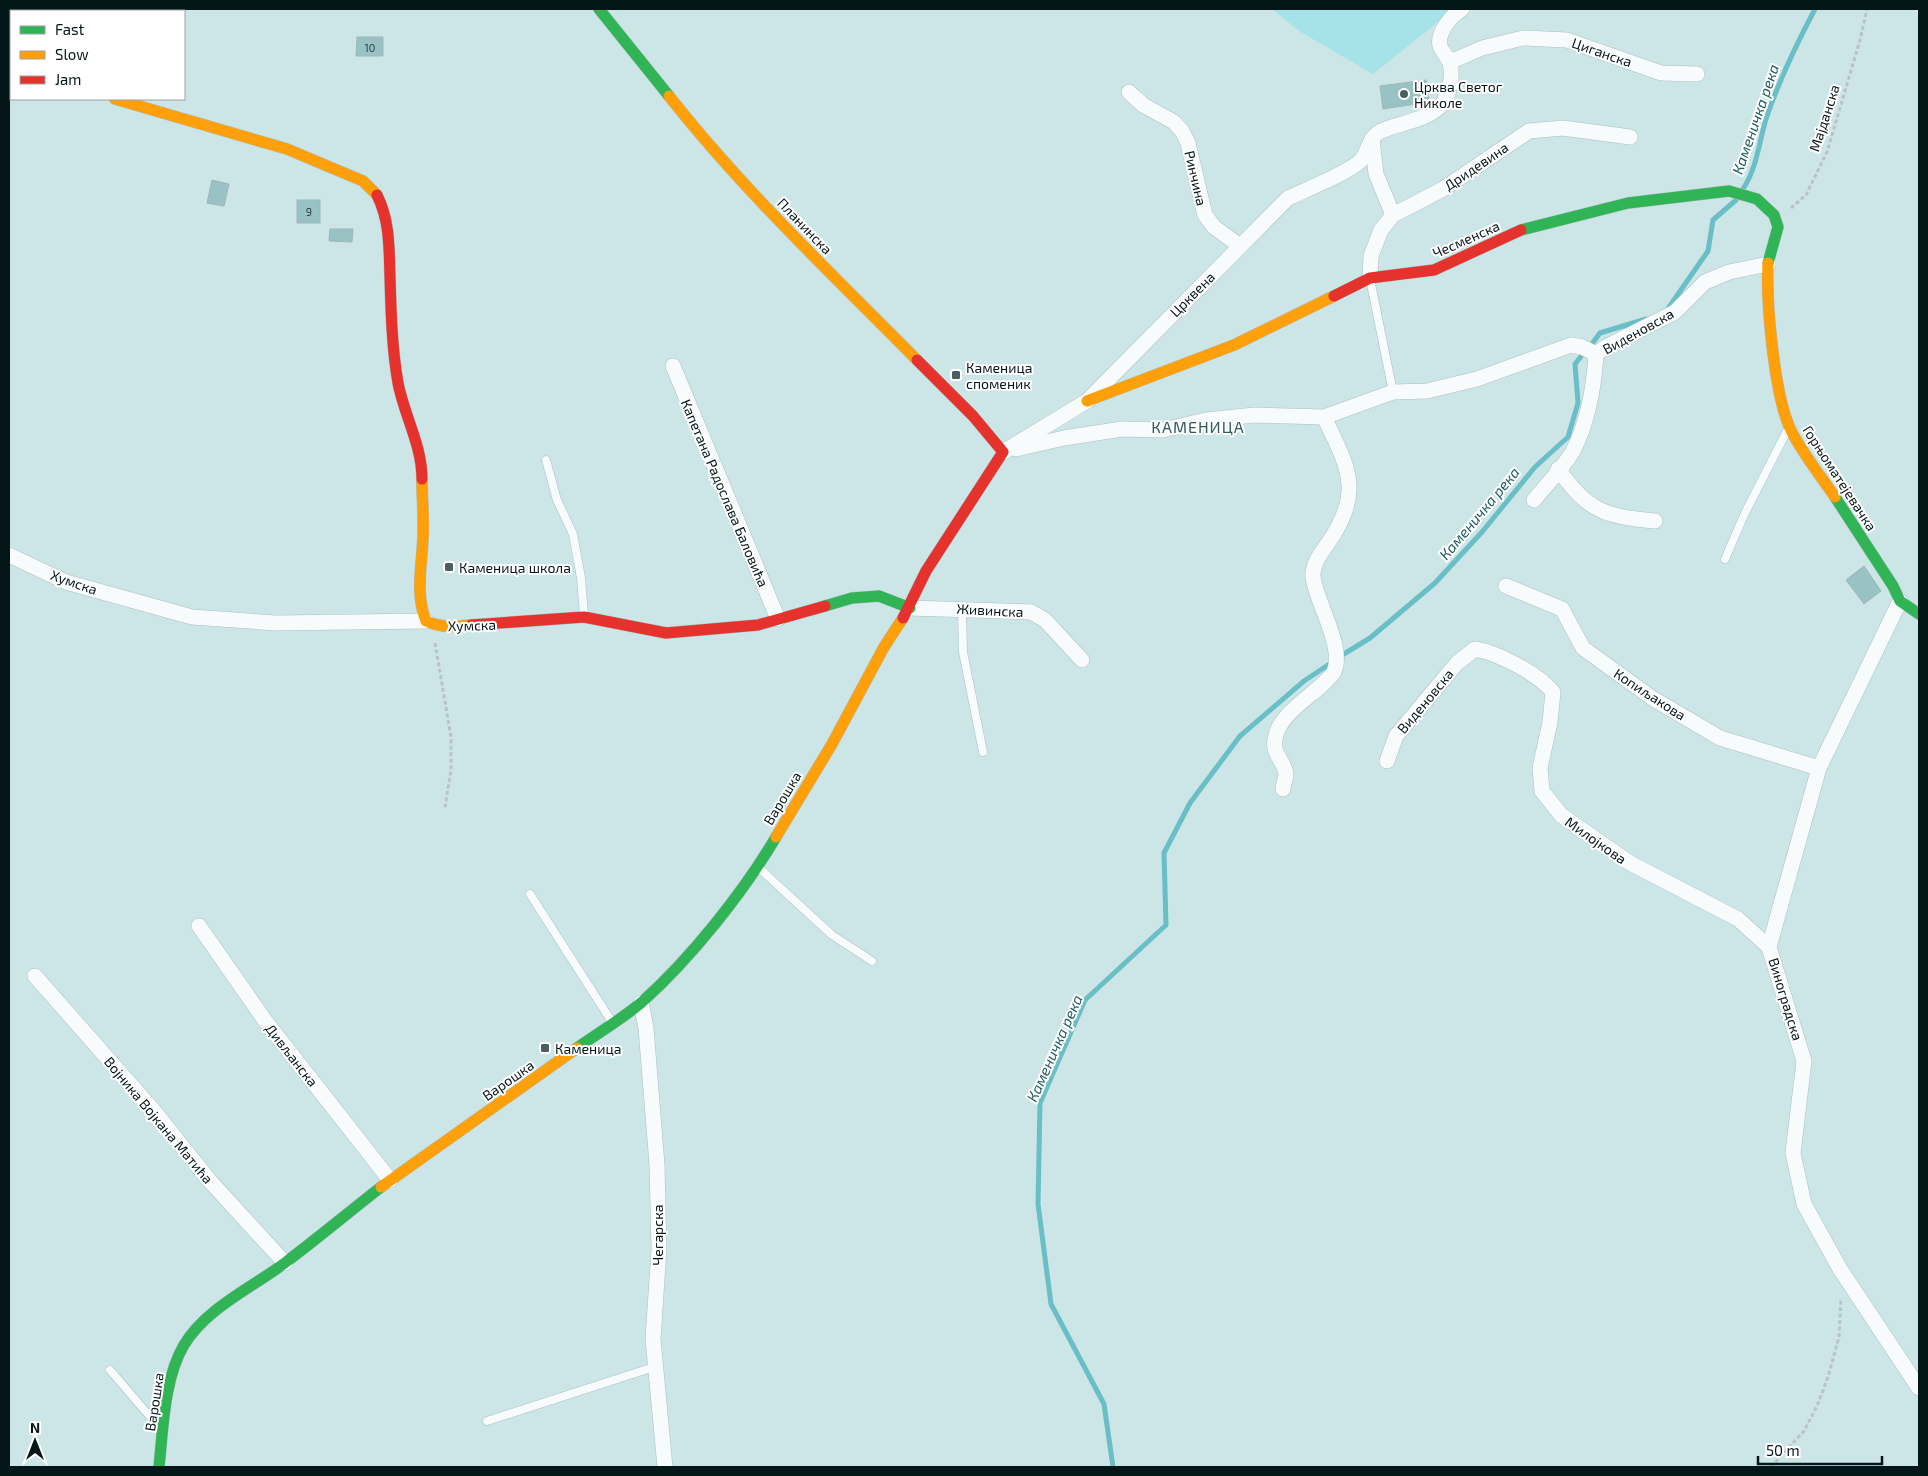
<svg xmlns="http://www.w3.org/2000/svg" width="1928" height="1476" font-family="'Exo 2',sans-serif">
  <rect width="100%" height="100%" fill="#cce5e7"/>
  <!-- green -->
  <path fill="#a6e3e9" d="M 1272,9 L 1454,9 L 1373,74 L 1299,31 Z"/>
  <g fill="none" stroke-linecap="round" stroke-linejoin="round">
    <!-- stream -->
    <g stroke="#6abec5" stroke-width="5">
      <path d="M 1743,189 C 1757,168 1759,142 1766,119 C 1779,80 1796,45 1815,9"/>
      <path d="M 1667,310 L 1708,251 L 1713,220 L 1736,200"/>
      <path d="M 1591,345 L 1600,333 L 1646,319"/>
      <path d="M 1339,657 L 1370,638 L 1435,583 L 1482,532 L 1535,467 L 1568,437 L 1578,403 L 1575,364 L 1583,354"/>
      <path d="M 1113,1467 L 1104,1404 L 1051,1304 L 1038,1204 L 1040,1103 L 1085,1000 L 1166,925 L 1164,853 L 1190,803 L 1240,736 L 1304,681 L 1331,663"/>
    </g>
  </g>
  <!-- building -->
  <g fill="#99c2c5" stroke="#a2b5b7">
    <path d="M 357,37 L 383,37 L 383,56 L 356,56 Z"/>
    <path d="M 1426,80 L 1429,102 L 1383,109 L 1380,86 Z"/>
    <path d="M 212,180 L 229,184 L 224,206 L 207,203 Z"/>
    <rect x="297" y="200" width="23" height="23"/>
    <path d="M 330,229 L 353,229 L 352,242 L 329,241 Z"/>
    <path d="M 1864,566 L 1881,591 L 1864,604 L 1846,580 Z"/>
  </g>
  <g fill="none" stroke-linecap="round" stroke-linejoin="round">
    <!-- lane casing -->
    <g stroke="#acc0c2" stroke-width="9">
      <g id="lane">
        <path d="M 1370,279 L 1393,392"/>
        <path d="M 546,460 L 557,500 L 573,534 L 581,578 L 584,615"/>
        <path d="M 1725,559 L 1745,513 L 1788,429"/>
        <path d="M 962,609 L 963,652 L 983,752"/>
        <path d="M 760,869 L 832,935 L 872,961"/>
        <path d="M 530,894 L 612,1022"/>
        <path d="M 110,1370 L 159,1427"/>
        <path d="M 487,1421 L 654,1367"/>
      </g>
    </g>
    <!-- street casing -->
    <g stroke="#acc0c2" stroke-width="16">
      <g id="street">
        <path d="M 1450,62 L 1482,48 L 1523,38 L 1567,40 L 1661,73 L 1697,74"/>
        <path d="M 1129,92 L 1143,105 L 1174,122 L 1182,131 L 1188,143 L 1205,215 L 1214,227 L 1240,246"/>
        <path d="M 1372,139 L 1376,174 L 1393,215"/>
        <path d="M 1370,278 L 1371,256 L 1381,230 L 1393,215 L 1443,189 L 1529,131 L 1563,128 L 1630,137"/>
        <path d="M 673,366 L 778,619"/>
        <path d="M 1016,449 L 1064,438 L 1122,429 L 1163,430 L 1206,420 L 1255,415 L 1324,417 L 1393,392 L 1427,391 L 1477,379 L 1571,345 L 1582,347 L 1596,354"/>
        <path d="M 1003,452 L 1087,401 L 1288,198 C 1303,191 1353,171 1362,159 C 1369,150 1369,137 1381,131 C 1400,122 1429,121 1443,103 C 1450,94 1453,74 1450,63 C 1448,57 1442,52 1440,46 C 1437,32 1451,16 1462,9"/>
        <path d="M 1558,469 C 1589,512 1604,516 1655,521"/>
        <path d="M 1534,500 C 1547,484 1563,468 1573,451 C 1588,422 1594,387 1596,354 L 1604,348 L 1675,312 L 1705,282 L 1729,272 L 1768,264"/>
        <path d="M 9,555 L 66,582 L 192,617 L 276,623 L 426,621"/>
        <path d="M 1506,586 L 1562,609 L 1583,648 L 1652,698 L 1720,738 L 1819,768"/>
        <path d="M 1900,601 L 1819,768 L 1769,947 L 1804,1061 L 1793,1153 L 1804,1204 L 1840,1269 L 1919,1388"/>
        <path d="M 910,608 L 1031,612 L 1045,620 L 1082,660"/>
        <path d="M 1387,761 L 1396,736 L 1457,663 L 1475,649 C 1499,653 1538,674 1553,692 L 1550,722 L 1540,768 L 1542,791 L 1561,815 L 1630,863 L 1738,919 L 1769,947"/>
        <path d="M 1283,789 C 1283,785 1286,778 1286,774 C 1284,759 1270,754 1276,735 C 1282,712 1311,697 1327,680 C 1329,678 1333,674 1334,672 C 1345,647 1316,602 1313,577 C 1312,564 1321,553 1328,543 C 1364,492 1348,467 1324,417"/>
        <path d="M 199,926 L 266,1022 L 390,1180"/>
        <path d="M 35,976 L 154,1111 L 209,1180 L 285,1263"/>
        <path d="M 641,1003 L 646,1028 L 657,1165 L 659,1249 L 653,1339 L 665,1467"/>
      </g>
    </g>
    <!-- fast casing -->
    <g stroke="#acc0c2" stroke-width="12">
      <g id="fast">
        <path d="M 599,9 L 669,96"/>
        <path d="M 1521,230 L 1628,203 L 1729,191 L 1757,199 L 1774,215 L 1778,227 L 1768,263"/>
        <path d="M 1835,497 L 1893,586 L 1900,601 L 1919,614"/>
        <path d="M 825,606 L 852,598 L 879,596 L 910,608"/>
        <path d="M 577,1048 C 598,1033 622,1019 642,1002 C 690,959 743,893 776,837"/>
        <path d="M 159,1467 C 163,1430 164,1378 184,1345 C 206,1308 252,1288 286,1262 C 318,1238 349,1212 381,1187"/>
      </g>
    </g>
    <!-- slow casing -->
    <g stroke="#acc0c2" stroke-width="12">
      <g id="slow">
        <path d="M 669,96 C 744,191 832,274 917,360"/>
        <path d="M 115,99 L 287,149 L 363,181 L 377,195"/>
        <path d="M 1768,263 C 1766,302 1774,390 1789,426 C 1797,446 1822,478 1835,497"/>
        <path d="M 1087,401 L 1234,345 L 1334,296"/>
        <path d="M 422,479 C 422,498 424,518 423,537 C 422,565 415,594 426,621 C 441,628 455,627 471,625"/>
        <path d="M 776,837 L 832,744 L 884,647 L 903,618"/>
        <path d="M 381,1187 L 577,1048"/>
      </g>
    </g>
    <!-- jam casing -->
    <g stroke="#acc0c2" stroke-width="12">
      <g id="jam">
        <path d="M 9,44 L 11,46"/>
        <path d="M 377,195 C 390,221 389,248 390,277 C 391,312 392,349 398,383 C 404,415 422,445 422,479"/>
        <path d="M 1334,296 L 1370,278 L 1434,270 L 1521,230"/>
        <path d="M 903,618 L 926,571 L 1003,452 L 973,416 L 917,360"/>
        <path d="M 471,625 L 584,617 L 666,633 L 758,625 L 825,606"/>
      </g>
    </g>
    <!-- path -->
    <g stroke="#bbc4c4" stroke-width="3" stroke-dasharray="4 2.5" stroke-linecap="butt">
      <path d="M 1791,208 L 1806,195 L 1827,152 L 1860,40 L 1867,9"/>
      <path d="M 435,643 L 451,737 L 451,770 L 445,807"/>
      <path d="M 1771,1467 L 1804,1431 L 1817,1406 L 1828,1377 L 1839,1337 L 1841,1298"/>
    </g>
    <!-- lane -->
    <use href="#lane" stroke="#f7fbfb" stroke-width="8"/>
    <!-- street -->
    <use href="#street" stroke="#f7fbfb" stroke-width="15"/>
    <!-- fast -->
    <use href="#fast" stroke="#30b455" stroke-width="11"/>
    <!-- slow -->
    <use href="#slow" stroke="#ff9f0a" stroke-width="11"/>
    <!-- jam -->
    <use href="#jam" stroke="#e5322d" stroke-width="11"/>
  </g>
  <!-- markers -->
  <g fill="#4b5e60" stroke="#fff" stroke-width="2">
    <circle cx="1404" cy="94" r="5"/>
    <rect x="951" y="370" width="10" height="10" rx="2.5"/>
    <rect x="444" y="562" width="10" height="10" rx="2.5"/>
    <rect x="540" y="1043" width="10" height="10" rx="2.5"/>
  </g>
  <g text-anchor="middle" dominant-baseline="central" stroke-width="4" stroke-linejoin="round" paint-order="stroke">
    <!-- number labels -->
    <g font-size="11" fill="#2a4143">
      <text x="370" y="47">10</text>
      <text x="309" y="211">9</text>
    </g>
    <!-- street labels -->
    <g font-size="14" fill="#051618" stroke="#fff">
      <text transform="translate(1602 52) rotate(19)">Циганска</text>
      <text transform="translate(1824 118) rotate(-72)">Мајданска</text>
      <text transform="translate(1476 166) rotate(-34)">Дридевина</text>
      <text transform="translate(1196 178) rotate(77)">Ринчина</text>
      <text transform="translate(805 226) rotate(46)">Планинска</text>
      <text transform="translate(1466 239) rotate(-24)">Чесменска</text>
      <text transform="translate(1192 294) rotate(-45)">Црквена</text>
      <text transform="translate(1638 331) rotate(-29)">Виденовска</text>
      <text transform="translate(1840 478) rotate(57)">Горњоматејевачка</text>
      <text transform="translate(725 493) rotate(67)">Капетана Радослава Баловића</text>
      <text transform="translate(74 582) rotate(19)">Хумска</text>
      <text transform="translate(990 610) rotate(3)">Живинска</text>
      <text transform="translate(472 625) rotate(-2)">Хумска</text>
      <text transform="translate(1650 694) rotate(33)">Копиљакова</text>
      <text transform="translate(1425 701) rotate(-50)">Виденовска</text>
      <text transform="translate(782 798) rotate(-59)">Варошка</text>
      <text transform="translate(1596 840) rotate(35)">Милојкова</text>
      <text transform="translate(1786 999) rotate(73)">Виноградска</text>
      <text transform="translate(292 1055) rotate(52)">Дивљанска</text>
      <text transform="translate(508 1080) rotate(-35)">Варошка</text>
      <text transform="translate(159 1120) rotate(50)">Војника Војкана Матића</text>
      <text transform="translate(657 1235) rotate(-90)">Чегарска</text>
      <text transform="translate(154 1402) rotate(-81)">Варошка</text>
    </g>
    <!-- poi labels -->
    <g font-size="14" fill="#051618" stroke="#fff" text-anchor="start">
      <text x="1414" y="86">Црква Светог<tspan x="1414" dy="16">Николе</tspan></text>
      <text x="966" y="367">Каменица<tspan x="966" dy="16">споменик</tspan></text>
      <text x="459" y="567">Каменица школа</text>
      <text x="555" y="1048">Каменица</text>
    </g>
    <!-- water labels -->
    <g font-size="15" font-style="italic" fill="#1f5b60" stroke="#fff">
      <text transform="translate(1755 119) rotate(-71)">Каменичка река</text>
      <text transform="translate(1479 513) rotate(-50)">Каменичка река</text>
      <text transform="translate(1054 1048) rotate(-66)">Каменичка река</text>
    </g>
    <!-- quarter labels -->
    <g font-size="16" letter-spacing="1" fill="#2f5a5e" stroke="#fff">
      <text x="1198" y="426">КАМЕНИЦА</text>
    </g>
  </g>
  <!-- border -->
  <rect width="1928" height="1476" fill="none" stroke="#051618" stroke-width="20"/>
  <!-- legend -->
  <rect x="10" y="10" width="175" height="90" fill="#ffffff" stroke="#9ba2a3"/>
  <rect x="20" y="26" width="25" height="8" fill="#30b455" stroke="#9ba2a3"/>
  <text x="55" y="35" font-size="15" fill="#051618">Fast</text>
  <rect x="20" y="51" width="25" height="8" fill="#ff9f0a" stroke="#9ba2a3"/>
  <text x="55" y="60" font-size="15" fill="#051618">Slow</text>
  <rect x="20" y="76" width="25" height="8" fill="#e5322d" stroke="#9ba2a3"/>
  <text x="55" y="85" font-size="15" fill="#051618">Jam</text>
  <!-- north arrow -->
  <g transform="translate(35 1441)" stroke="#ffffff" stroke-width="4" paint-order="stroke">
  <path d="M0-4L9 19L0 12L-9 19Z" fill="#051618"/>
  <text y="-8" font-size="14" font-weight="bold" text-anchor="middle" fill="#051618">N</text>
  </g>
  <!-- scale -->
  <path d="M1758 1456v8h124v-8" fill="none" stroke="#051618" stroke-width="2.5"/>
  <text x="1766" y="1456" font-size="15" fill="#051618" stroke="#ffffff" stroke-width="4" paint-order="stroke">50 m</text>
</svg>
